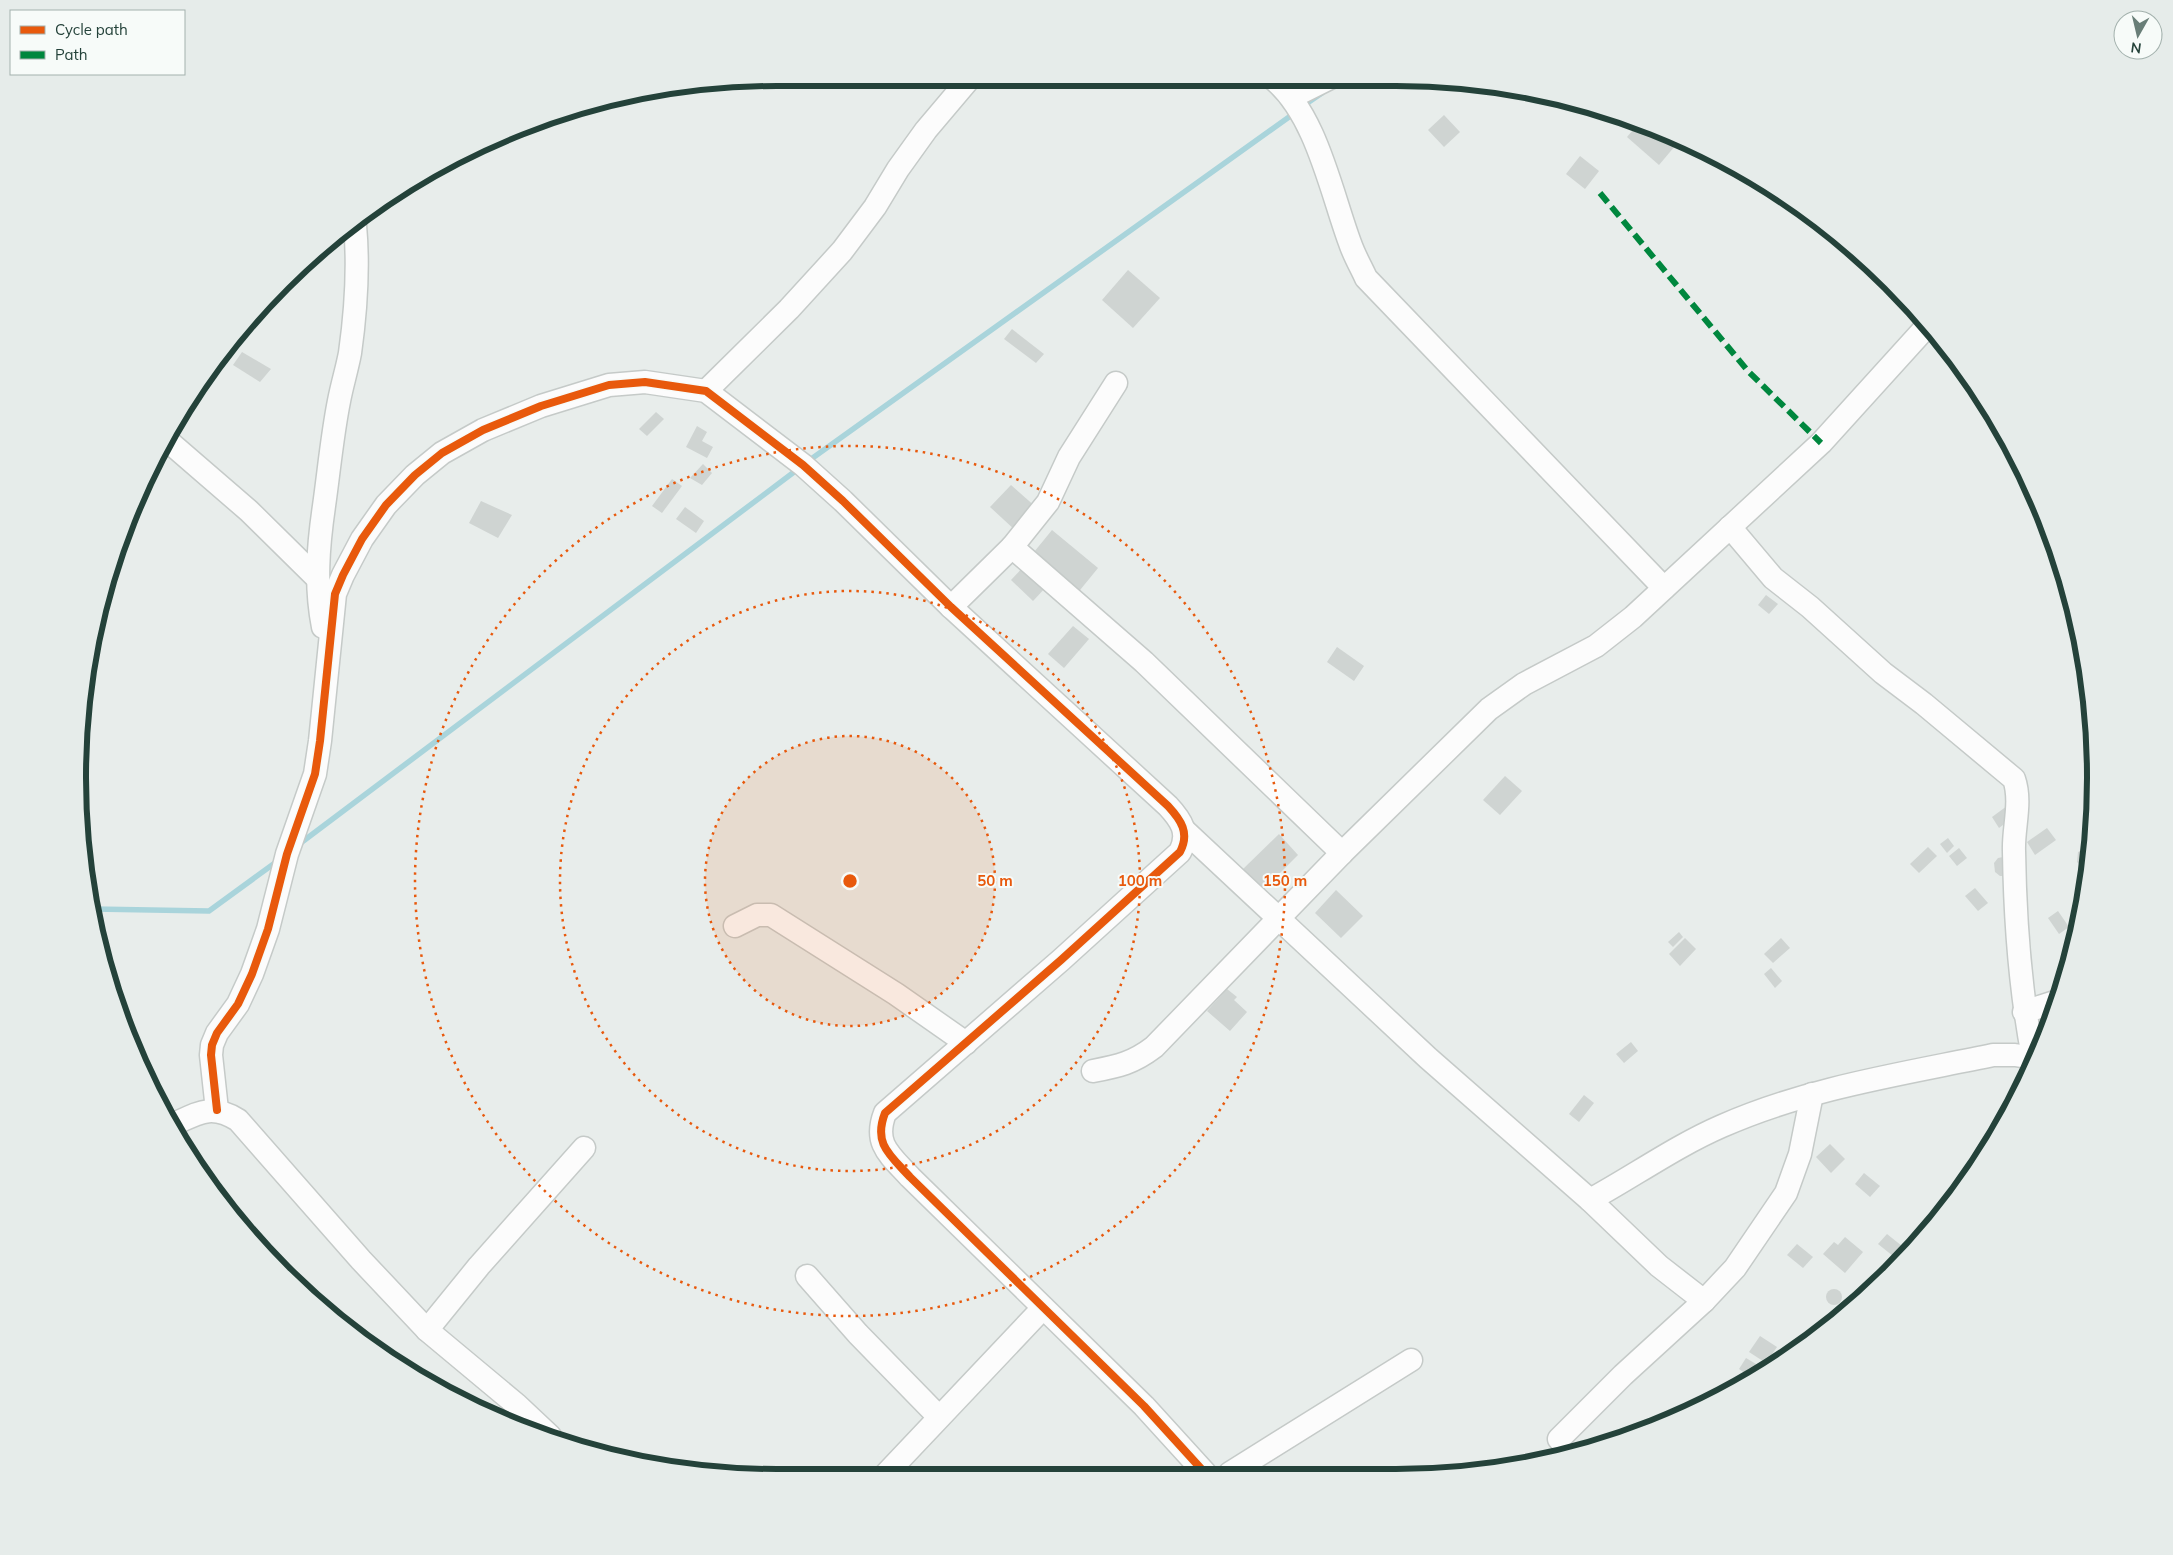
<svg xmlns="http://www.w3.org/2000/svg" width="2173" height="1555" font-family="Mulish,sans-serif">
  <rect width="100%" height="100%" fill="#e8edeb"/>
  <g fill="none" stroke-linecap="round" stroke-linejoin="round">
    <!-- stream -->
    <g stroke="#a9d4db" stroke-width="5.5">
      <path d="M 1336,84 L 1345,78"/>
      <path d="M 1303,106 L 1322,93"/>
      <path d="M 807,462 L 1296,112"/>
      <path d="M 298,845 L 798,469"/>
      <path d="M 93,909 L 209,911 L 279,860"/>
    </g>
  </g>
  <!-- building -->
  <g fill="#cfd4d2">
    <path d="M 1444,115 L 1460,132 L 1444,147 L 1428,130 Z"/>
    <path d="M 1639,123 L 1654,128 L 1675,146 L 1659,165 L 1627,137 Z"/>
    <path d="M 1580,156 L 1599,171 L 1585,189 L 1566,174 Z"/>
    <path d="M 1128,270 L 1160,298 L 1133,328 L 1102,300 Z"/>
    <path d="M 1012,329 L 1044,354 L 1036,363 L 1004,339 Z"/>
    <path d="M 242,352 L 271,369 L 260,382 L 233,365 Z"/>
    <path d="M 656,412 L 664,419 L 647,436 L 639,429 Z"/>
    <path d="M 697,426 L 707,432 L 702,441 L 713,447 L 707,458 L 686,447 Z"/>
    <path d="M 703,464 L 712,473 L 702,485 L 690,478 Z"/>
    <path d="M 672,479 L 682,486 L 662,513 L 652,506 Z"/>
    <path d="M 1011,485 L 1037,508 L 1016,531 L 990,507 Z"/>
    <path d="M 481,501 L 512,515 L 498,538 L 469,523 Z"/>
    <path d="M 685,507 L 704,521 L 696,533 L 676,519 Z"/>
    <path d="M 1052,530 L 1098,568 L 1076,595 L 1030,557 Z"/>
    <path d="M 1025,565 L 1047,586 L 1033,601 L 1011,580 Z"/>
    <path d="M 1766,595 L 1778,604 L 1769,614 L 1758,605 Z"/>
    <path d="M 1073,626 L 1089,639 L 1064,668 L 1048,654 Z"/>
    <path d="M 1337,647 L 1364,666 L 1354,681 L 1327,662 Z"/>
    <path d="M 1505,776 L 1522,791 L 1500,815 L 1483,800 Z"/>
    <path d="M 2007,806 L 2015,816 L 1999,828 L 1992,817 Z"/>
    <path d="M 2047,828 L 2056,840 L 2035,855 L 2027,842 Z"/>
    <path d="M 1279,834 L 1298,855 L 1262,891 L 1242,870 Z"/>
    <path d="M 1948,838 L 1954,846 L 1947,853 L 1940,844 Z"/>
    <path d="M 1928,847 L 1937,856 L 1919,873 L 1910,864 Z"/>
    <path d="M 1959,848 L 1967,858 L 1957,866 L 1949,856 Z"/>
    <path d="M 2084,849 L 2090,849 L 2087,867 L 2081,866 L 2077,862 L 2078,852 Z"/>
    <path d="M 2003,857 L 2004,876 L 2000,876 L 1995,872 L 1994,863 L 1998,858 Z"/>
    <path d="M 1975,888 L 1988,903 L 1978,911 L 1965,896 Z"/>
    <path d="M 1336,890 L 1363,916 L 1341,938 L 1315,913 Z"/>
    <path d="M 2058,911 L 2069,927 L 2059,934 L 2048,918 Z"/>
    <path d="M 1679,932 L 1683,937 L 1673,947 L 1668,942 Z"/>
    <path d="M 1685,938 L 1696,949 L 1680,966 L 1669,954 Z"/>
    <path d="M 1781,938 L 1790,948 L 1773,963 L 1764,954 Z"/>
    <path d="M 1771,968 L 1782,981 L 1775,988 L 1764,974 Z"/>
    <path d="M 1227,989 L 1237,997 L 1234,1000 L 1247,1012 L 1230,1031 L 1207,1011 Z"/>
    <path d="M 1631,1042 L 1638,1051 L 1624,1063 L 1616,1054 Z"/>
    <path d="M 1584,1095 L 1594,1103 L 1579,1122 L 1569,1114 Z"/>
    <path d="M 1830,1144 L 1845,1159 L 1831,1173 L 1816,1157 Z"/>
    <path d="M 1864,1173 L 1880,1186 L 1870,1197 L 1855,1184 Z"/>
    <path d="M 1887,1234 L 1907,1250 L 1898,1260 L 1878,1244 Z"/>
    <path d="M 1845,1237 L 1863,1252 L 1845,1273 L 1823,1254 L 1834,1242 L 1838,1245 Z"/>
    <path d="M 1797,1244 L 1813,1257 L 1803,1268 L 1787,1255 Z"/>
    <circle cx="1834" cy="1297" r="8"/>
    <path d="M 1760,1336 L 1777,1347 L 1766,1363 L 1749,1352 Z"/>
    <path d="M 1746,1358 L 1756,1364 L 1749,1376 L 1739,1369 Z"/>
  </g>
  <g fill="none" stroke-linecap="round" stroke-linejoin="round">
    <!-- minor casing -->
    <g stroke="#c5cac8" stroke-width="25">
      <g id="minor">
        <path d="M 1272,78 C 1316,113 1331,192 1350,243 C 1354,255 1361,267 1366,278 L 1664,588"/>
        <path d="M 1292,97 L 1330,78"/>
        <path d="M 706,391 L 789,309 L 842,251 L 875,207 L 898,169 L 926,130 L 970,78"/>
        <path d="M 168,441 L 249,511 L 317,578"/>
        <path d="M 1730,527 L 1773,578 L 1810,607 L 1883,673 L 1924,704 L 2014,779 C 2022,802 2013,828 2014,851 C 2015,921 2020,989 2033,1057"/>
        <path d="M 1012,547 L 1144,662 L 1342,853"/>
        <path d="M 951,607 L 1012,547 L 1048,502 L 1069,457 L 1116,383"/>
        <path d="M 323,627 C 315,586 318,547 324,506 C 329,471 332,436 339,401 C 342,385 347,369 350,353 C 356,310 359,268 355,225"/>
        <path d="M 1185,831 L 1428,1058 L 1590,1200 L 1659,1266 L 1704,1301"/>
        <path d="M 735,926 L 757,915 L 771,915 L 896,994 L 966,1043"/>
        <path d="M 2024,1012 L 2055,1002"/>
        <path d="M 1093,1071 C 1119,1066 1133,1063 1154,1047 L 1342,853 L 1489,709 L 1524,684 L 1596,646 L 1633,617 L 1821,443 L 1928,325"/>
        <path d="M 217,1110 L 211,1055 L 212,1045 L 217,1033 L 238,1004 L 252,974 L 268,929 L 287,854 L 315,774 L 320,741 L 335,594 L 343,575 L 362,539 L 386,505 L 415,475 L 442,453 L 483,430 L 541,406 L 609,385 L 645,382 L 706,391 L 803,465 L 843,501 L 951,607 L 1168,806 C 1181,820 1190,833 1180,852 L 1061,960 L 885,1113 C 873,1144 890,1155 910,1177 L 1144,1406 L 1205,1473"/>
        <path d="M 174,1124 C 200,1112 212,1104 238,1120 L 361,1260 L 427,1330 L 517,1405 L 550,1436"/>
        <path d="M 1590,1200 C 1634,1176 1676,1146 1722,1126 C 1808,1088 1902,1074 1993,1055 L 2015,1055 L 2034,1058"/>
        <path d="M 807,1276 L 858,1334 L 939,1417"/>
        <path d="M 427,1330 L 479,1266 L 584,1148"/>
        <path d="M 1559,1439 L 1623,1375 L 1704,1301 L 1735,1268 L 1786,1193 L 1800,1154 L 1812,1094"/>
        <path d="M 1230,1473 L 1411,1360"/>
        <path d="M 885,1475 L 1043,1308"/>
      </g>
    </g>
    <!-- minor -->
    <use href="#minor" stroke="#fcfcfc" stroke-width="22"/>
    <!-- quiet -->
    <path stroke="#00873e" stroke-width="6" stroke-dasharray="12 6" stroke-linecap="butt" d="M 1600,193 L 1748,371 L 1821,443"/>
    <!-- cycleway casing -->
    <g stroke="#f7fbf9" stroke-width="11">
      <path id="cycleway" d="M 217,1110 L 211,1055 L 212,1045 L 217,1033 L 238,1004 L 252,974 L 268,929 L 287,854 L 315,774 L 320,741 L 335,594 L 343,575 L 362,539 L 386,505 L 415,475 L 442,453 L 483,430 L 541,406 L 609,385 L 645,382 L 706,391 L 803,465 L 843,501 L 951,607 L 1168,806 C 1181,820 1190,833 1180,852 L 1061,960 L 885,1113 C 873,1144 890,1155 910,1177 L 1144,1406 L 1205,1473"/>
    </g>
    <!-- cycleway -->
    <use href="#cycleway" stroke="#e8590c" stroke-width="8"/>
  </g>
  <!-- distance rings -->
  <circle cx="850" cy="881" r="145" fill="#e8590c" fill-opacity=".12"/>
  <g fill="none" stroke="#e8590c" stroke-width="2.5" stroke-dasharray="2.5 5">
    <circle cx="850" cy="881" r="145"/>
    <circle cx="850" cy="881" r="290"/>
    <circle cx="850" cy="881" r="435"/>
  </g>
  <!-- crop -->
  <path d="M0 0H2173V1555H0ZM777 86H1396A691 691 0 0 1 2087 777V778A691 691 0 0 1 1396 1469H777A691 691 0 0 1 86 778V777A691 691 0 0 1 777 86Z" fill="#e6ecea" fill-rule="evenodd"/>
  <path fill="none" stroke="#24423a" stroke-width="6" d="M777 86H1396A691 691 0 0 1 2087 777V778A691 691 0 0 1 1396 1469H777A691 691 0 0 1 86 778V777A691 691 0 0 1 777 86Z"/>
  <circle cx="850" cy="881" r="8" fill="#e8590c" stroke="#f7fbf9" stroke-width="2.5"/>
  <g font-size="15" text-anchor="middle" font-weight="bold" fill="#e8590c" stroke="#f7fbf9" stroke-width="4" stroke-linejoin="round" paint-order="stroke">
    <text x="995" y="886">50 m</text>
    <text x="1140" y="886">100 m</text>
    <text x="1285" y="886">150 m</text>
  </g>
  <!-- legend -->
  <rect x="10" y="10" width="175" height="65" fill="#f7fbf9" stroke="#a3b1ad"/>
  <rect x="20" y="26" width="25" height="8" fill="#e8590c" stroke="#a3b1ad"/>
  <text x="55" y="35" font-size="15" fill="#24423a">Cycle path</text>
  <rect x="20" y="51" width="25" height="8" fill="#00873e" stroke="#a3b1ad"/>
  <text x="55" y="60" font-size="15" fill="#24423a">Path</text>
  <!-- north arrow -->
  <g transform="translate(2138 35) rotate(188)"><circle r="24" fill="#f7fbf9" stroke="#a3b1ad"/>
  <path d="M0-4L9 19L0 12L-9 19Z" fill="#697e78"/>
  <text y="-8" font-size="14" font-weight="bold" text-anchor="middle" fill="#24423a">N</text>
  </g>
</svg>
